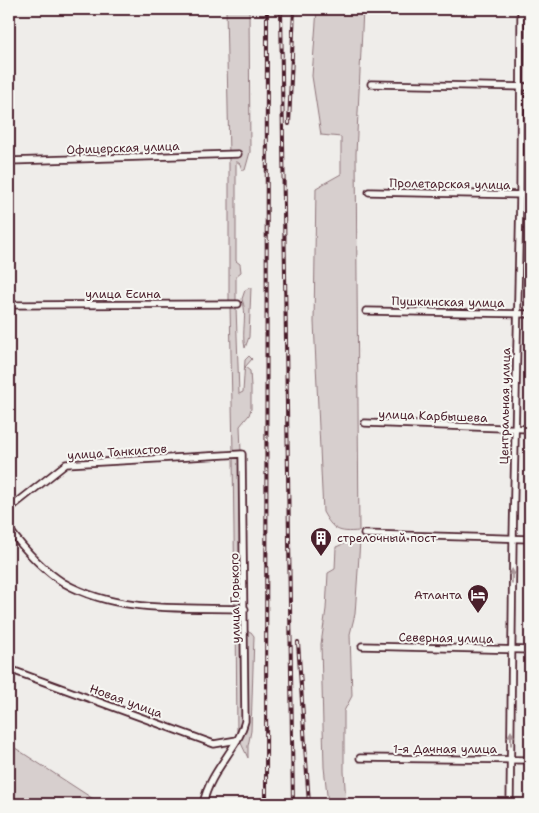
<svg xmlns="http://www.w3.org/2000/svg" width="539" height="813" font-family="'Shantell Sans',sans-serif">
  <rect width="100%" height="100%" fill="#efedea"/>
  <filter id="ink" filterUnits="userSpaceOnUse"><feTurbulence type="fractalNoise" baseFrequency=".02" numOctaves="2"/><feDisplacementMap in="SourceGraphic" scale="10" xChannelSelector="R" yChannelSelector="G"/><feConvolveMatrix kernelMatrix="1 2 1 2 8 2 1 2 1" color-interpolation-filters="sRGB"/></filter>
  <g filter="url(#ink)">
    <!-- green -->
    <g fill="#d7cfce" stroke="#90777c">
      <path d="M 226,9 L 249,9 L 250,152 L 245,170 L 242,170 L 240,164 L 236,161 L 236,261 L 240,264 L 241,272 L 236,276 L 236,302 L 229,302 L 229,156 Z"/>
      <path d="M 317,9 L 363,9 L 356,154 L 359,531 C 338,533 333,530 323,512 L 314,322 L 316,188 L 341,174 L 341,137 L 321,135 L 312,76 Z"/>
      <path d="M 251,287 L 249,337 L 245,348 C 241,332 248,314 242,299 L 245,290 Z"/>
      <path d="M 230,306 L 236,307 L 239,394 L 243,392 L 245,360 L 249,356 L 252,359 L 245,367 L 250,371 L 251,387 L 251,409 L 249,415 L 240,426 L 241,452 L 233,453 Z"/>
      <path d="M 233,457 L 240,457 L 243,606 L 235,606 Z"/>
      <path d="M 360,541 L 355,614 L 350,634 L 352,696 L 344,711 L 344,771 L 346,804 L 328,804 L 324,767 L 321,644 L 326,609 L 328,573 L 335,569 L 336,547 L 348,542 Z"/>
      <path d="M 243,610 L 244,720 L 237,736 L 236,611 Z"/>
      <path d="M 247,631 L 251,632 L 254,636 L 251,731 L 248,746 L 248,758 L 240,741 L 247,722 Z"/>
      <path d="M 9,744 L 101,804 L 9,804 Z"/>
    </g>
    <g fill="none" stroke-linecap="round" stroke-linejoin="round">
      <!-- street casing -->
      <g stroke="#4a1f2b" stroke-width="9">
        <g id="street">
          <path d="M 371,84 L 530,87"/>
          <path d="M 9,161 L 238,154"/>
          <path d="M 369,192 L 530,195"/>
          <path d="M 9,305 L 238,304"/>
          <path d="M 366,311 L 530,314"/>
          <path d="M 365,423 L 530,429"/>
          <path d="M 9,509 L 66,464 L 242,454 L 245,721 C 243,728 240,736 236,742 C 223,763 208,780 203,804"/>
          <path d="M 9,529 C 24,549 43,570 64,583 C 119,614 185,607 245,609"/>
          <path d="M 364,534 L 530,539"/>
          <path d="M 362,646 L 530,650"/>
          <path d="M 9,669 L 214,744 L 237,740"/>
          <path d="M 360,758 L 530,760"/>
          <path d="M 510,804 L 513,539 L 520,195 L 521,9"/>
        </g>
      </g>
      <!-- street -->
      <use href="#street" stroke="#f6f6f2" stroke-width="5.5"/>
      <!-- rail casing -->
      <g stroke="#4a1f2b" stroke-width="4">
        <g id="rail">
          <path d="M 281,9 L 293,804"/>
          <path d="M 289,124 L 294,9"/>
          <path d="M 298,642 L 309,804"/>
          <path d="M 266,804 L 267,9"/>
        </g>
      </g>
      <!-- rail -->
      <use href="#rail" stroke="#f6f6f2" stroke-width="2" stroke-dasharray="5.5" stroke-linecap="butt"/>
    </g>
    <!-- one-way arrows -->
    <defs><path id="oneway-solid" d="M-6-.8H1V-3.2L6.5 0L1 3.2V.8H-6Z" transform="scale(1.25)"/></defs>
    <g fill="#a99598">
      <use href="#oneway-solid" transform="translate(512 576) rotate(-89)"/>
      <use href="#oneway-solid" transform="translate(511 738) rotate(-90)"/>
    </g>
  </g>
  <!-- icons -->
  <defs>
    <g id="building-pin" transform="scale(1.125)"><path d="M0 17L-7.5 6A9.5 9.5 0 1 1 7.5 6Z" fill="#4a1f2b" stroke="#f6f6f2"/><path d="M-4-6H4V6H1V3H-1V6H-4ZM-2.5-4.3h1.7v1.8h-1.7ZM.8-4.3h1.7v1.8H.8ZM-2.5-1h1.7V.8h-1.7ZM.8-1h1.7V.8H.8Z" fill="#fff"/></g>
    <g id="hotel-pin" transform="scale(1.125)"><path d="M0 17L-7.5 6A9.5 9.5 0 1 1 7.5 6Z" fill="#4a1f2b" stroke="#f6f6f2"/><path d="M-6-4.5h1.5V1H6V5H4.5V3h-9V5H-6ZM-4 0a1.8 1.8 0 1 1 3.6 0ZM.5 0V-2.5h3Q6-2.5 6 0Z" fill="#fff"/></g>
  </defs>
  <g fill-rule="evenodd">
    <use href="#building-pin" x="321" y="538"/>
    <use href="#hotel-pin" x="478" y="595"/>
  </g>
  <g text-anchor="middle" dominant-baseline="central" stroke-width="4" stroke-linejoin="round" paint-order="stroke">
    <!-- street labels -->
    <g font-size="12" fill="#4a1f2b" stroke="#f6f6f2">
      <text transform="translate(123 148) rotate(-2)">Офицерская улица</text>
      <text transform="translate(450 184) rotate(1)">Пролетарская улица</text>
      <text x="123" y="294">улица Есина</text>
      <text transform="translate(448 302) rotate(1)">Пушкинская улица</text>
      <text transform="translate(505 406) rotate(-89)">Центральная улица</text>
      <text transform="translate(433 416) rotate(2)">улица Карбышева</text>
      <text transform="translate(117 452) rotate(-4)">улица Танкистов</text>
      <text transform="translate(235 598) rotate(-91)">улица Горького</text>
      <text transform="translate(446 638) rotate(1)">Северная улица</text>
      <text transform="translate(126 701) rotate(20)">Новая улица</text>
      <text x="445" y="749">1-я Дачная улица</text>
    </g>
    <!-- poi labels -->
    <g font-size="12" fill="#4a1f2b" stroke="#f6f6f2" text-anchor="start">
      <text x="337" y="538">стрелочный пост</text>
      <text x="462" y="595" text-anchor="end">Атланта</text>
    </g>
  </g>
  <!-- margin -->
  <rect width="539" height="813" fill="none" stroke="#f6f6f2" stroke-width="30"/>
  <rect x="15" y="15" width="509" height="783" fill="none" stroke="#4a1f2b" stroke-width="2" filter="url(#ink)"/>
</svg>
